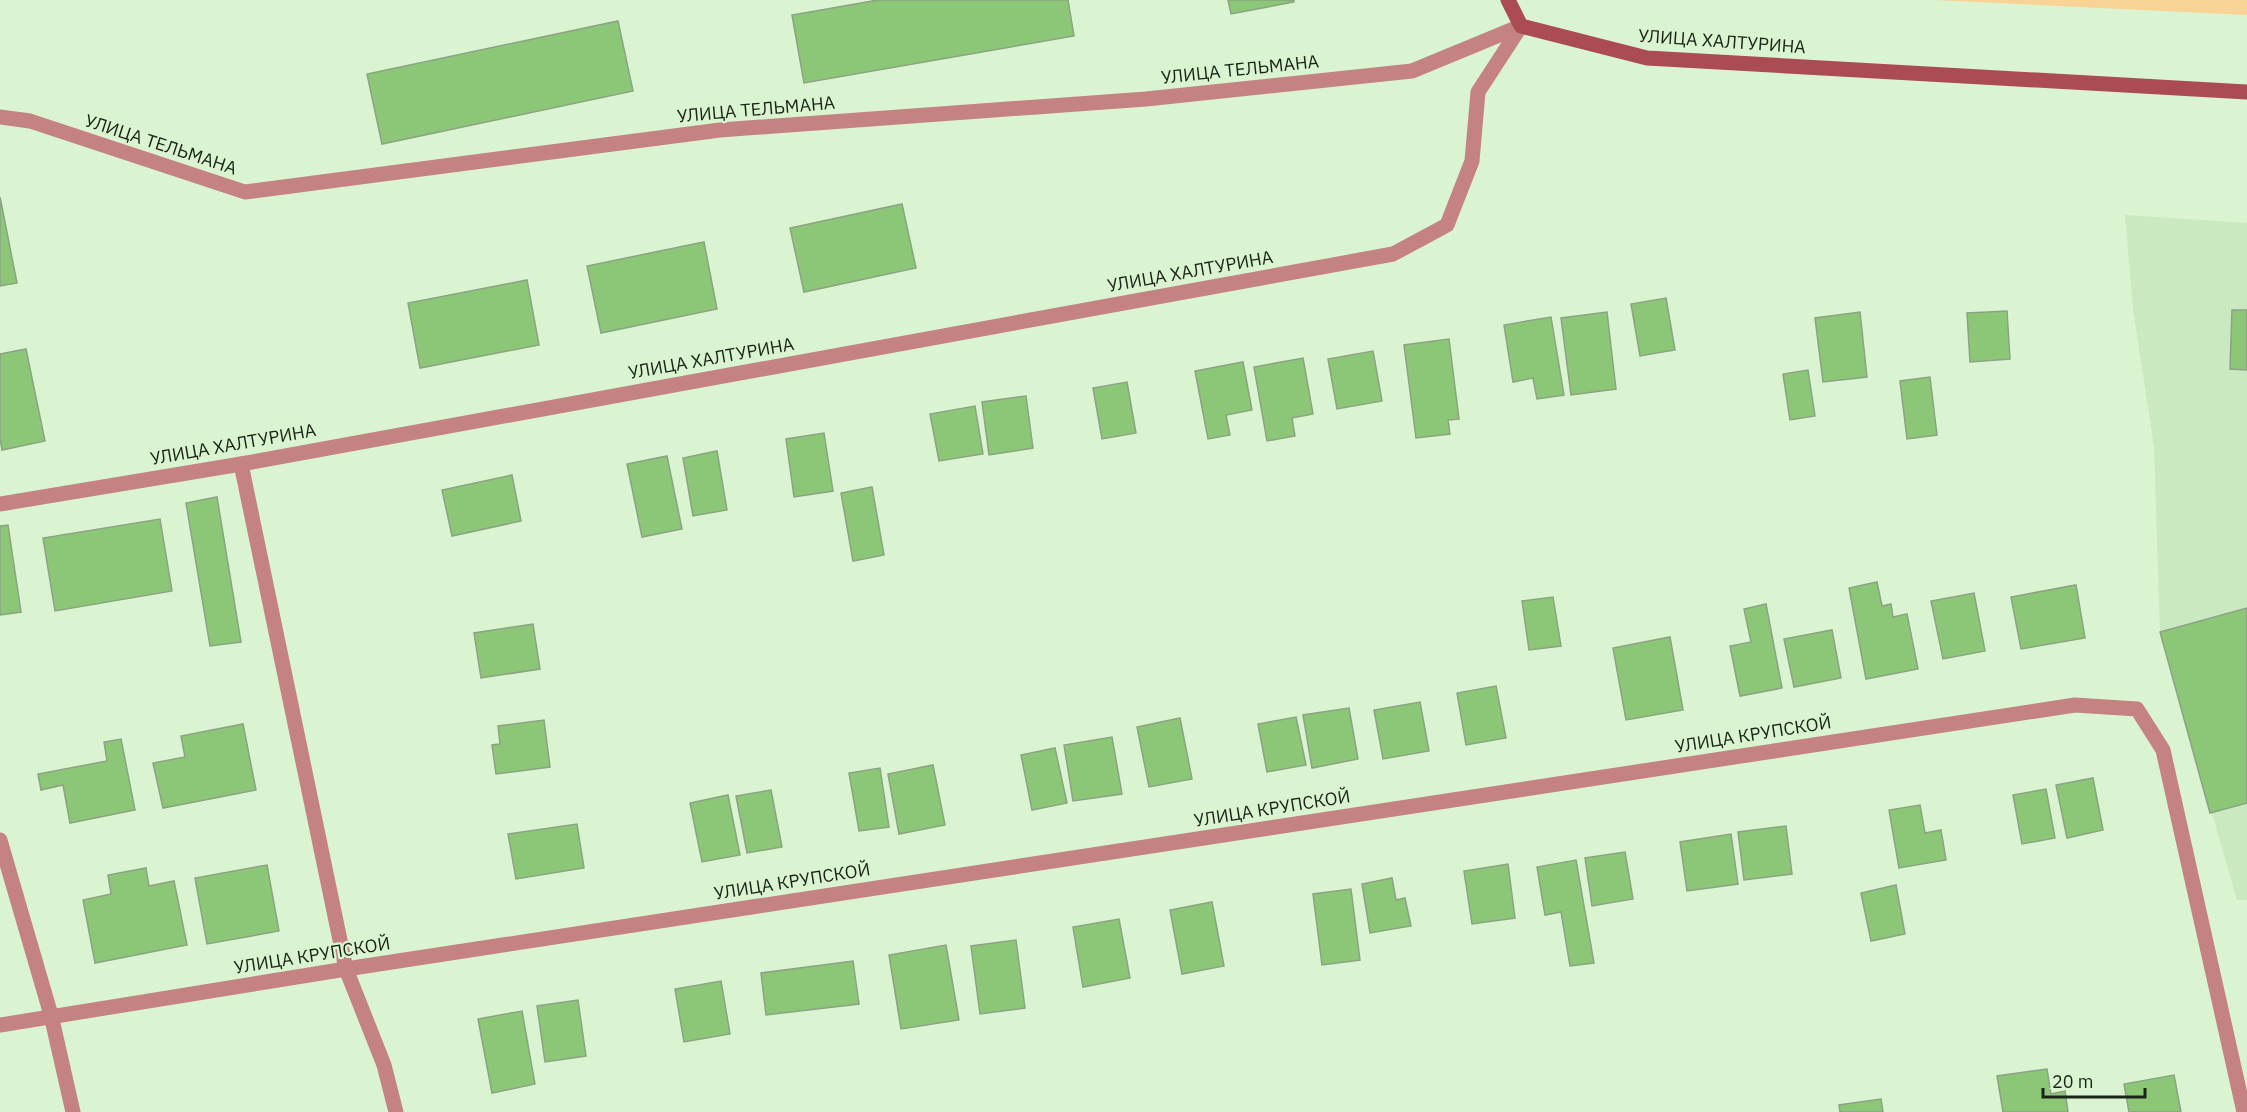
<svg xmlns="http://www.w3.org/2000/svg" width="2247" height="1112" font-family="'IBM Plex Sans',sans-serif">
  <rect width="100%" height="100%" fill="#daf4d1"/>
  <!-- built -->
  <path fill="#cae9c1" d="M 2125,215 L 2247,223 L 2247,900 L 2237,900 L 2160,632 L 2154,447 L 2133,309 Z"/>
  <!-- green -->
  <path fill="#f9d296" d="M 1933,0 L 2247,0 L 2247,15 Z"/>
  <!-- building -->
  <g fill="#8cc778" stroke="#8ba383" stroke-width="1.5">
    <path d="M 878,0 L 1068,0 L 1074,36 L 804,83 L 792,15 Z"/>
    <path d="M 1228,0 L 1294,0 L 1294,2 L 1231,14 Z"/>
    <path d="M 618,21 L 633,91 L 382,144 L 367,74 Z"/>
    <path d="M 0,197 L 17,283 L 0,286 Z"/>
    <path d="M 902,204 L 916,268 L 804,292 L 790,228 Z"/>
    <path d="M 704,242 L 717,309 L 601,333 L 587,266 Z"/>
    <path d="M 527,280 L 539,345 L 420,368 L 408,303 Z"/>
    <path d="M 1666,298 L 1675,350 L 1640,356 L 1631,304 Z"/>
    <path d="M 2232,310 L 2247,310 L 2247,370 L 2230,369 Z"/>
    <path d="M 2007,311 L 2010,359 L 1970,362 L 1967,313 Z"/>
    <path d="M 1607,312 L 1616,389 L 1571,395 L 1561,318 Z"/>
    <path d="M 1860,312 L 1867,377 L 1823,382 L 1815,318 Z"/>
    <path d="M 1551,317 L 1564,395 L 1537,399 L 1533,378 L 1513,382 L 1504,325 Z"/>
    <path d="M 1449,339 L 1459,419 L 1448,420 L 1450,434 L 1416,438 L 1404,345 Z"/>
    <path d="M 26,349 L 45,441 L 2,450 L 0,439 L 0,354 Z"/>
    <path d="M 1373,351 L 1382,401 L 1337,409 L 1328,359 Z"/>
    <path d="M 1303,358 L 1313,414 L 1292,418 L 1295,436 L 1267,441 L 1254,367 Z"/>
    <path d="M 1243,362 L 1252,410 L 1226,415 L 1230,435 L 1208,439 L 1195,371 Z"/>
    <path d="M 1808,370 L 1815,416 L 1790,420 L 1783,374 Z"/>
    <path d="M 1930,377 L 1937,435 L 1907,439 L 1900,381 Z"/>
    <path d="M 1127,382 L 1136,433 L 1102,439 L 1093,388 Z"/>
    <path d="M 1026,396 L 1033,448 L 989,455 L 982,402 Z"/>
    <path d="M 975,406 L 983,454 L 939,461 L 930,414 Z"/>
    <path d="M 824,433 L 833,491 L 794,497 L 786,439 Z"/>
    <path d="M 717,451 L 727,510 L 693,516 L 683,458 Z"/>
    <path d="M 667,456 L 682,529 L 642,537 L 627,464 Z"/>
    <path d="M 512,475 L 521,521 L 452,536 L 442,490 Z"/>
    <path d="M 872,487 L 884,555 L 853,561 L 841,493 Z"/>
    <path d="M 217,497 L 241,642 L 210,646 L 186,503 Z"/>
    <path d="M 160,519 L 172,591 L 55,611 L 43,538 Z"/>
    <path d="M 8,525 L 21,612 L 0,615 L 0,526 Z"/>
    <path d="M 1877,582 L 1882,606 L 1891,604 L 1893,617 L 1907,614 L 1918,669 L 1866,679 L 1849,588 Z"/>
    <path d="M 2076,585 L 2085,638 L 2021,649 L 2011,597 Z"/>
    <path d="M 1974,593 L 1985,651 L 1943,659 L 1931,601 Z"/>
    <path d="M 1553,597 L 1561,646 L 1529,650 L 1522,601 Z"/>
    <path d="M 1766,604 L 1782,688 L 1740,696 L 1730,646 L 1751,642 L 1744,609 Z"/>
    <path d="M 2247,608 L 2247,803 L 2210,813 L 2160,632 Z"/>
    <path d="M 533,624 L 540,669 L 481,678 L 474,633 Z"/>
    <path d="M 1832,630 L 1841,678 L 1794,687 L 1784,639 Z"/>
    <path d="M 1670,637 L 1683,710 L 1626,720 L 1613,648 Z"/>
    <path d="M 1496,686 L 1506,738 L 1466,745 L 1457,693 Z"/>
    <path d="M 1420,702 L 1429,751 L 1383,759 L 1374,710 Z"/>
    <path d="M 1349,708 L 1358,759 L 1312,768 L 1303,715 Z"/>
    <path d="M 1296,717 L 1306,765 L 1267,772 L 1258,724 Z"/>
    <path d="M 1180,718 L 1192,779 L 1149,787 L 1137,727 Z"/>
    <path d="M 544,720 L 550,767 L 496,774 L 492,745 L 500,744 L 498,726 Z"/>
    <path d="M 243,724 L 256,790 L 163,808 L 153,763 L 185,757 L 181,736 Z"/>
    <path d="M 1112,737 L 1122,794 L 1073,801 L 1064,745 Z"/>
    <path d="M 121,739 L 135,810 L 70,823 L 63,785 L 41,790 L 38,774 L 107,761 L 104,742 Z"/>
    <path d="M 1055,748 L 1067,803 L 1032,810 L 1021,755 Z"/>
    <path d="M 933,765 L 945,825 L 899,834 L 888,774 Z"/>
    <path d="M 880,768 L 889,827 L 859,831 L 849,773 Z"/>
    <path d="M 2093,778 L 2103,830 L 2067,838 L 2056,785 Z"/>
    <path d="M 2046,789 L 2055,838 L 2022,844 L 2013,795 Z"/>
    <path d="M 771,790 L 782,847 L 747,853 L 736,796 Z"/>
    <path d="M 728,795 L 740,855 L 702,862 L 690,803 Z"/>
    <path d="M 1920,805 L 1925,833 L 1941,830 L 1946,860 L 1899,868 L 1889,810 Z"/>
    <path d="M 577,824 L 584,868 L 516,879 L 508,834 Z"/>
    <path d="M 1786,826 L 1792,874 L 1744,880 L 1738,832 Z"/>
    <path d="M 1731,834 L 1738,884 L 1687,891 L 1680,842 Z"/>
    <path d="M 1625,852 L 1633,899 L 1592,906 L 1585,858 Z"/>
    <path d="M 1576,860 L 1594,963 L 1570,966 L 1561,912 L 1545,915 L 1537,867 Z"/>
    <path d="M 1508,864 L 1515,918 L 1472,924 L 1464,871 Z"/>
    <path d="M 267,865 L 279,931 L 207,944 L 195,878 Z"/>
    <path d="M 146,868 L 149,886 L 174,881 L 187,945 L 95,963 L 83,900 L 111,894 L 108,875 Z"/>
    <path d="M 1392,878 L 1396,900 L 1405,898 L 1411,926 L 1370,933 L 1362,884 Z"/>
    <path d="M 1896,885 L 1905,934 L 1871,941 L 1861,893 Z"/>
    <path d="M 1351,889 L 1360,960 L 1322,965 L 1313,894 Z"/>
    <path d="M 1212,902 L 1224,966 L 1182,974 L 1170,910 Z"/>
    <path d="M 1119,919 L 1130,978 L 1083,987 L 1073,927 Z"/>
    <path d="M 1016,940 L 1025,1008 L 980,1014 L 971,946 Z"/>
    <path d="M 946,945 L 959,1020 L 901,1029 L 889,955 Z"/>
    <path d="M 853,961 L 859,1004 L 766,1015 L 761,973 Z"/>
    <path d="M 721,981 L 730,1034 L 684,1042 L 675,989 Z"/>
    <path d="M 578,1000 L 586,1056 L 545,1062 L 537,1006 Z"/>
    <path d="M 522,1011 L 535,1084 L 492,1093 L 478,1019 Z"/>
    <path d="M 2047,1069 L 2051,1094 L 2065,1091 L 2068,1112 L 2003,1112 L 1997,1076 Z"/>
    <path d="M 2174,1075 L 2181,1112 L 2129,1112 L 2124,1084 Z"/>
    <path d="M 1881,1099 L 1883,1112 L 1840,1112 L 1839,1105 Z"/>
  </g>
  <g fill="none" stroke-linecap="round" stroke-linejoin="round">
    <!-- minor -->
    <g stroke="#c48283" stroke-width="15">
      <path d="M 0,117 L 30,121 L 245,192 L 720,130 L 1146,99 L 1412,71 L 1521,26"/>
      <path d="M 241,464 L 346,969 L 384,1065 L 396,1112"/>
      <path d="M 0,504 L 241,464 L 1393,254 L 1447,225 L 1472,161 L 1478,92 L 1521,26"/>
      <path d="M 0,840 L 51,1015 L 73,1112"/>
      <path d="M 0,1025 L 346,969 L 2075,705 L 2137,709 L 2163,750 L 2244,1112"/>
    </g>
    <!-- secondary -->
    <path stroke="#ab4c52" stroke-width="15" d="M 1508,0 L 1521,26 L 1647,58 L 2247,92"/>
  </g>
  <g text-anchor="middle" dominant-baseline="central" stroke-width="4.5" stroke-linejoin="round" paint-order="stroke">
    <!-- street labels -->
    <g font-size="18" fill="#1a2417" stroke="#daf4d1">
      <text transform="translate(1722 41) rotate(4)">УЛИЦА ХАЛТУРИНА</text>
      <text transform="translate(1240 69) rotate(-6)">УЛИЦА ТЕЛЬМАНА</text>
      <text transform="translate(756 109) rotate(-5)">УЛИЦА ТЕЛЬМАНА</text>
      <text transform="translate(161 144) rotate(18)">УЛИЦА ТЕЛЬМАНА</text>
      <text transform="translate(1190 271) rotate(-10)">УЛИЦА ХАЛТУРИНА</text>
      <text transform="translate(711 358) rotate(-10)">УЛИЦА ХАЛТУРИНА</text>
      <text transform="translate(233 444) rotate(-10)">УЛИЦА ХАЛТУРИНА</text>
      <text transform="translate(1753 734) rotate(-9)">УЛИЦА КРУПСКОЙ</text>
      <text transform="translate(1272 808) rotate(-9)">УЛИЦА КРУПСКОЙ</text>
      <text transform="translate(792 881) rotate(-9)">УЛИЦА КРУПСКОЙ</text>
      <text transform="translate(312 955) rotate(-9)">УЛИЦА КРУПСКОЙ</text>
    </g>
  </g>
  <!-- scale -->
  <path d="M2043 1088v9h102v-9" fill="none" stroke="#1a2417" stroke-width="3"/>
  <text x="2052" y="1088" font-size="18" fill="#1a2417" stroke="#daf4d1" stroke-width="4.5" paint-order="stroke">20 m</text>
</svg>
